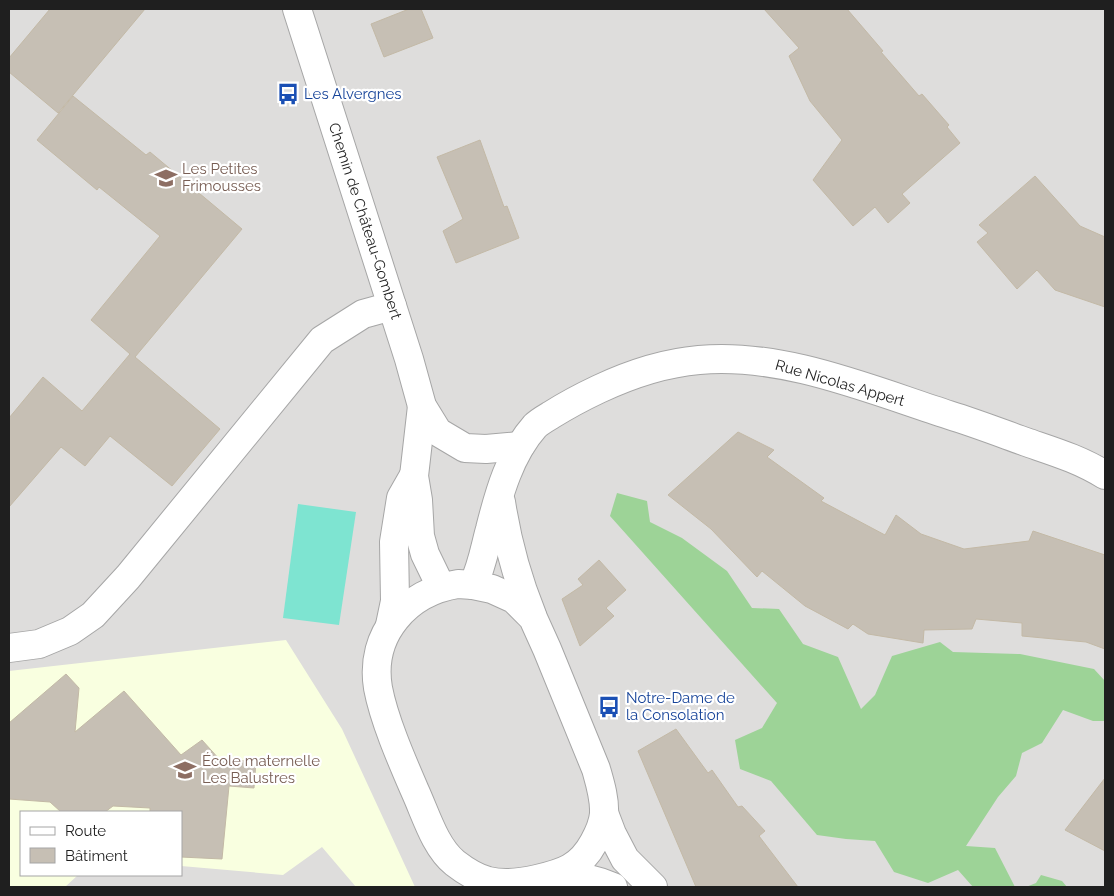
<svg xmlns="http://www.w3.org/2000/svg" width="1114" height="896" font-family="Raleway,sans-serif">
  <rect width="100%" height="100%" fill="#f1efe5"/>
  <!-- residential -->
  <path fill="#dedddc" fill-rule="evenodd" d="M 9,9 L 1105,9 L 1105,887 L 9,887 ZM 21,812 L 181,812 L 181,875 L 21,875 Z"/>
  <!-- education -->
  <path fill="#f9ffe0" d="M 286,640 L 342,729 L 415,887 L 356,887 L 322,847 L 283,875 L 181,866 L 181,812 L 21,812 L 21,875 L 78,875 L 65,887 L 9,887 L 9,671 Z"/>
  <!-- forest -->
  <g fill="#9dd397">
    <path d="M 617,493 L 647,501 L 650,522 L 682,538 L 727,571 L 752,608 L 779,609 L 803,644 L 838,657 L 861,709 L 875,695 L 892,656 L 940,642 L 953,652 L 1020,654 L 1094,669 L 1105,681 L 1105,721 L 1093,721 L 1063,710 L 1042,743 L 1022,753 L 1016,776 L 998,797 L 966,846 L 995,848 L 1015,887 L 973,887 L 958,870 L 928,883 L 894,872 L 875,841 L 846,839 L 817,835 L 771,781 L 740,769 L 735,740 L 762,728 L 777,703 L 610,516 Z"/>
    <path d="M 1041,875 L 1062,881 L 1067,887 L 1026,887 L 1036,883 Z"/>
  </g>
  <!-- pitch -->
  <path fill="#7ee4d1" d="M 298,504 L 356,512 L 339,625 L 283,618 Z"/>
  <!-- building -->
  <g fill="#c6bfb4" stroke="#c3b9a6">
    <path d="M 50,9 L 145,9 L 58,113 L 9,72 L 9,58 Z"/>
    <path d="M 409,9 L 421,9 L 433,38 L 384,57 L 371,24 Z"/>
    <path d="M 764,9 L 847,9 L 883,51 L 881,52 L 919,96 L 922,94 L 949,125 L 947,127 L 960,143 L 902,194 L 910,203 L 888,223 L 875,207 L 853,226 L 813,180 L 842,140 L 810,101 L 789,56 L 799,48 Z"/>
    <path d="M 73,96 L 146,155 L 150,152 L 242,229 L 135,357 L 220,429 L 172,486 L 110,436 L 85,466 L 61,447 L 9,507 L 9,418 L 43,377 L 82,411 L 130,354 L 91,320 L 160,236 L 99,187 L 97,190 L 37,140 Z"/>
    <path d="M 480,140 L 504,207 L 507,206 L 519,238 L 456,263 L 443,231 L 463,219 L 437,157 Z"/>
    <path d="M 1035,176 L 1080,226 L 1105,237 L 1105,307 L 1055,290 L 1037,270 L 1017,289 L 977,242 L 988,233 L 979,225 Z"/>
    <path d="M 738,432 L 774,450 L 767,457 L 824,498 L 821,501 L 885,535 L 896,515 L 921,534 L 964,549 L 1029,541 L 1033,531 L 1105,555 L 1105,649 L 1086,642 L 1022,636 L 1022,623 L 976,619 L 972,629 L 924,630 L 923,643 L 868,634 L 853,624 L 848,629 L 805,606 L 762,571 L 757,577 L 711,529 L 668,495 Z"/>
    <path d="M 599,560 L 626,590 L 606,608 L 614,616 L 580,646 L 562,599 L 583,585 L 578,579 Z"/>
    <path d="M 66,674 L 79,688 L 75,732 L 124,691 L 181,755 L 202,740 L 220,760 L 256,761 L 254,788 L 229,786 L 222,859 L 181,857 L 181,812 L 150,812 L 150,808 L 113,806 L 105,812 L 61,812 L 50,802 L 9,799 L 9,723 Z"/>
    <path d="M 676,729 L 708,773 L 712,770 L 738,807 L 742,806 L 765,831 L 759,836 L 798,887 L 696,887 L 638,751 Z"/>
    <path d="M 1105,778 L 1105,851 L 1065,830 Z"/>
  </g>
  <g fill="none" stroke-linecap="round" stroke-linejoin="round">
    <!-- minor casing -->
    <g stroke="#a6a6a6" stroke-width="30">
      <path id="minor" d="M 9,648 L 39,644 L 70,631 L 93,615 L 128,577 L 322,340 L 363,314 L 392,306"/>
    </g>
    <!-- tertiary casing -->
    <g stroke="#a6a6a6" stroke-width="30">
      <g id="tertiary">
        <path d="M 297,9 L 409,359 L 422,406 L 438,432 L 465,448 L 486,449 L 520,446"/>
        <path d="M 422,406 L 414,476 L 418,500 L 420,536 L 425,554 L 441,587"/>
        <path d="M 501,502 C 507,541 517,578 532,615"/>
        <path d="M 458,584 L 473,585 L 492,589 L 514,599 L 533,618 L 547,649 L 596,769 C 600,783 605,799 604,814 C 603,824 599,833 594,842 C 580,868 563,873 537,879 C 520,883 505,885 488,881 C 477,878 464,870 455,863 C 435,847 426,815 415,791 C 402,761 384,720 378,688 C 369,634 407,592 458,584 Z"/>
        <path d="M 473,585 C 482,567 485,547 490,529 C 499,493 510,454 535,426 C 539,422 546,418 551,415 C 567,405 582,397 599,389 C 631,374 664,363 699,360 C 782,352 871,390 949,415 C 975,423 1001,433 1026,442 C 1055,452 1079,459 1105,475"/>
        <path d="M 390,625 L 395,601 L 394,542 L 401,498 L 413,477"/>
        <path d="M 604,813 L 612,834 L 625,859 L 653,887"/>
        <path d="M 558,874 C 578,876 595,879 613,887"/>
      </g>
    </g>
    <!-- minor -->
    <use href="#minor" stroke="#fff" stroke-width="28"/>
    <!-- tertiary -->
    <use href="#tertiary" stroke="#fff" stroke-width="28"/>
  </g>
  <!-- icons -->
  <defs>
    <g id="bus-bare" transform="scale(1.725)"><path d="M-5-6H5V4H4V6H2V4H-2V6H-4V4H-5ZM-3.5-4V0h7V-4ZM-3.5 1.2v1.5H-2V1.2ZM2 1.2v1.5H3.5V1.2Z" fill="#1a4fb4" stroke="#fff" stroke-width="2.5" paint-order="stroke"/></g>
    <g id="school-bare" transform="scale(1.725)"><path d="M0-5L7-2L0 1L-7-2ZM-4 1L0 2.5L4 1V4Q0 6-4 4Z" fill="#8d6e63" stroke="#fff" stroke-width="2.5" paint-order="stroke"/></g>
  </defs>
  <g fill-rule="evenodd">
    <use href="#bus-bare" x="288" y="94"/>
    <use href="#school-bare" x="166" y="178"/>
    <use href="#bus-bare" x="609" y="707"/>
    <use href="#school-bare" x="185" y="770"/>
  </g>
  <g text-anchor="middle" dominant-baseline="central" stroke-width="4.5" stroke-linejoin="round" paint-order="stroke">
    <!-- transit labels -->
    <g font-size="15" fill="#164399" stroke="#fff" text-anchor="start">
      <text x="304" y="94">Les Alvergnes</text>
      <text x="626" y="698">Notre-Dame de<tspan x="626" dy="17">la Consolation</tspan></text>
    </g>
    <!-- education labels -->
    <g font-size="15" fill="#785e54" stroke="#fff" text-anchor="start">
      <text x="182" y="169">Les Petites<tspan x="182" dy="17">Frimousses</tspan></text>
      <text x="202" y="761">École maternelle<tspan x="202" dy="17">Les Balustres</tspan></text>
    </g>
    <!-- street labels -->
    <g font-size="15" fill="#1f1f1f" stroke="#fff">
      <text transform="translate(365 221) rotate(72)">Chemin de Château-Gombert</text>
      <text transform="translate(840 383) rotate(16)">Rue Nicolas Appert</text>
    </g>
  </g>
  <!-- border -->
  <rect width="1114" height="896" fill="none" stroke="#1f1f1f" stroke-width="20"/>
  <!-- legend -->
  <rect x="20" y="811" width="162" height="65" fill="#ffffff" stroke="#a5a5a5"/>
  <rect x="30" y="827" width="25" height="8" fill="#ffffff" stroke="#a5a5a5"/>
  <text x="65" y="836" font-size="15" fill="#1f1f1f">Route</text>
  <rect x="30" y="848" width="25" height="15" fill="#c6bfb4" stroke="#a5a5a5"/>
  <text x="65" y="861" font-size="15" fill="#1f1f1f">Bâtiment</text>
</svg>
